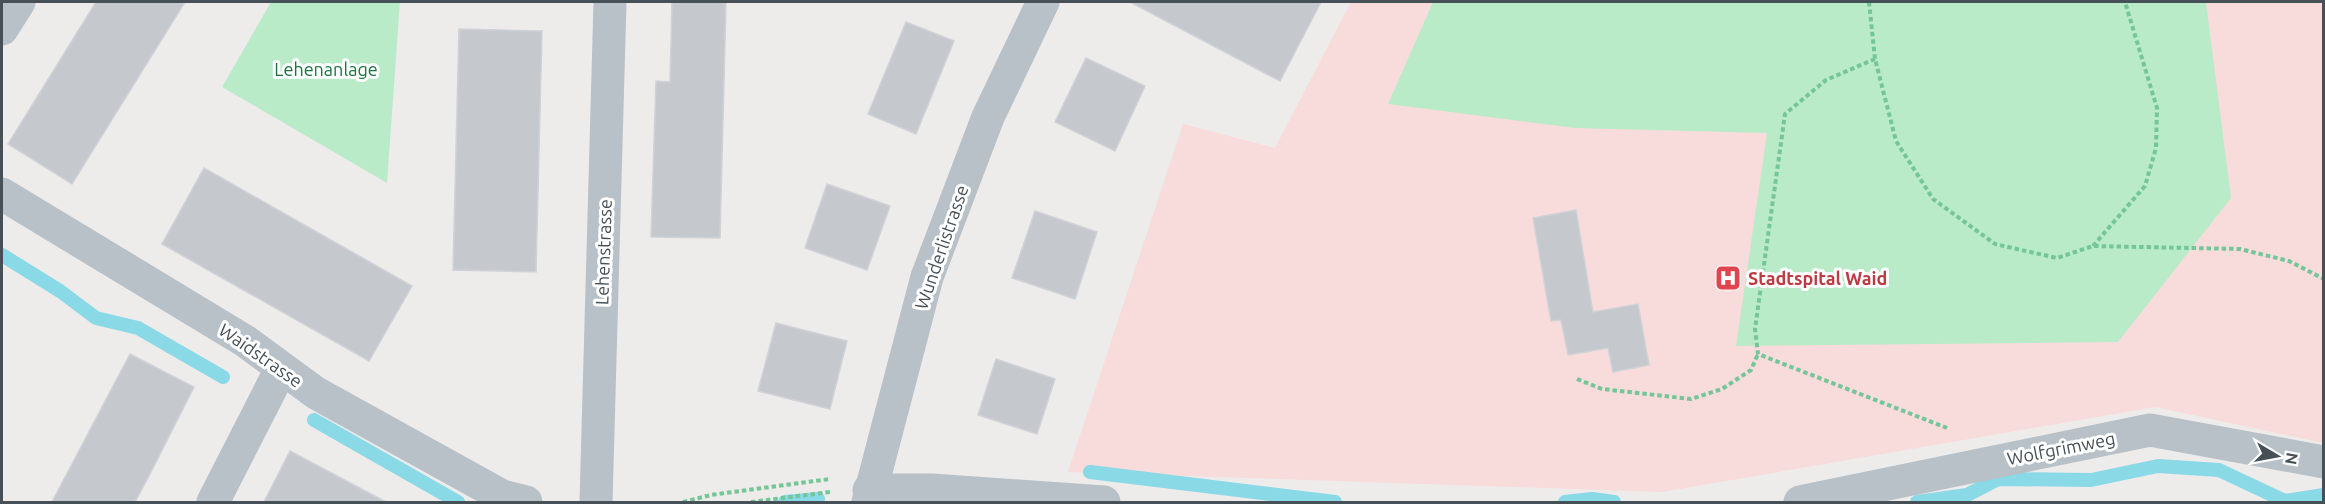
<svg xmlns="http://www.w3.org/2000/svg" width="2325" height="504" font-family="Ubuntu,sans-serif">
  <rect width="100%" height="100%" fill="#eeebeb"/>
  <!-- medical -->
  <path fill="#f8dbdb" d="M 1351,2 L 2323,2 L 2323,443 L 2155,407 L 1662,492 L 1068,472 L 1183,124 L 1275,148 Z"/>
  <!-- green -->
  <g fill="#baebc9">
    <path d="M 271,2 L 400,2 L 387,183 L 222,87 Z"/>
    <path d="M 1433,2 L 2206,2 L 2231,198 L 2118,342 L 1736,346 L 1767,133 L 1575,128 L 1388,104 Z"/>
  </g>
  <g fill="none" stroke-linecap="round" stroke-linejoin="round">
    <!-- stream -->
    <g stroke="#89d9e6" stroke-width="14">
      <path d="M 2,255 L 60,291 L 96,318 L 138,328 L 223,377"/>
      <path d="M 314,420 L 458,502"/>
      <path d="M 1090,472 L 1335,502"/>
      <path d="M 785,502 L 818,499"/>
      <path d="M 1565,502 L 1592,499 L 1614,502"/>
      <path d="M 1917,502 L 1967,495 L 1998,479 L 2091,480 L 2158,466 L 2219,470 L 2285,501 L 2324,495"/>
    </g>
  </g>
  <!-- building -->
  <g fill="#c5c9ce" stroke="#cfd2d7" stroke-width="1.5">
    <path d="M 96,2 L 185,2 L 72,184 L 8,144 Z"/>
    <path d="M 672,2 L 726,2 L 720,238 L 651,237 L 656,81 L 670,82 Z"/>
    <path d="M 1130,2 L 1321,2 L 1280,81 Z"/>
    <path d="M 906,22 L 954,41 L 916,134 L 868,114 Z"/>
    <path d="M 459,29 L 542,31 L 536,272 L 453,270 Z"/>
    <path d="M 1086,58 L 1145,86 L 1115,151 L 1055,122 Z"/>
    <path d="M 204,168 L 412,286 L 369,361 L 162,244 Z"/>
    <path d="M 827,184 L 890,206 L 867,270 L 805,248 Z"/>
    <path d="M 1576,210 L 1593,312 L 1638,304 L 1649,365 L 1613,372 L 1608,348 L 1568,355 L 1561,320 L 1551,321 L 1533,218 Z"/>
    <path d="M 1035,211 L 1097,232 L 1075,299 L 1012,278 Z"/>
    <path d="M 776,323 L 847,341 L 830,409 L 758,391 Z"/>
    <path d="M 130,354 L 194,387 L 149,476 L 135,502 L 52,502 Z"/>
    <path d="M 996,359 L 1055,379 L 1037,434 L 978,415 Z"/>
    <path d="M 290,451 L 386,502 L 264,502 Z"/>
  </g>
  <g fill="none" stroke-linecap="round" stroke-linejoin="round">
    <!-- path -->
    <g stroke="#74c698" stroke-width="4" stroke-dasharray="4.5 3" stroke-linecap="butt">
      <path d="M 1869,2 L 1875,59 L 1896,141 L 1933,199 L 1995,244 L 2057,258 L 2093,246 L 2240,249 L 2289,261 L 2324,279"/>
      <path d="M 1875,59 L 1826,80 L 1785,114 L 1755,329 L 1758,354 L 1947,428"/>
      <path d="M 2093,246 L 2145,186 L 2156,148 L 2157,108 L 2125,2"/>
      <path d="M 1577,379 L 1602,389 L 1691,399 L 1722,389 L 1751,370 L 1758,354"/>
      <path d="M 683,502 L 711,495 L 830,479"/>
      <path d="M 751,502 L 830,492"/>
    </g>
    <!-- street -->
    <g stroke="#b7c1c7" stroke-width="33">
      <path d="M 2,29 L 19,2"/>
      <path d="M 2,194 L 245,341 L 316,393 L 502,496 L 526,502"/>
      <path d="M 869,490 L 932,490 L 1104,502"/>
      <path d="M 213,502 L 281,369"/>
      <path d="M 596,502 L 610,2"/>
      <path d="M 868,502 L 927,277 L 988,117 L 1043,2"/>
      <path d="M 1800,502 L 2150,430 L 2324,462"/>
    </g>
  </g>
  <!-- icons -->
  <defs>
    <g id="hospital-square" transform="scale(1.35)"><rect x="-9" y="-9" width="18" height="18" rx="4" fill="#e0444e" stroke="#fff"/><path d="M-5-5h3v3.5h4V-5h3V5h-3V1.5h-4V5h-3Z" fill="#fff"/></g>
  </defs>
  <g fill-rule="evenodd">
    <use href="#hospital-square" x="1728" y="278"/>
  </g>
  <g text-anchor="middle" dominant-baseline="central" stroke-width="6" stroke-linejoin="round" paint-order="stroke">
    <!-- park labels -->
    <g font-size="18" fill="#1b7340" stroke="#fff">
      <text x="326" y="69">Lehenanlage</text>
    </g>
    <!-- street labels -->
    <g font-size="18" fill="#455057" stroke="#fff">
      <text transform="translate(941 247) rotate(-71)">Wunderlistrasse</text>
      <text transform="translate(603 252) rotate(-88)">Lehenstrasse</text>
      <text transform="translate(261 355) rotate(35)">Waidstrasse</text>
      <text transform="translate(2061 448) rotate(-11)">Wolfgrimweg</text>
    </g>
    <!-- health labels -->
    <g font-size="18" font-weight="bold" fill="#be3a42" stroke="#fff" text-anchor="start">
      <text x="1748" y="278">Stadtspital Waid</text>
    </g>
  </g>
  <!-- border -->
  <rect width="2325" height="504" fill="none" stroke="#455057" stroke-width="6"/>
  <!-- north arrow -->
  <g transform="translate(2277 456) rotate(100)" stroke="#ffffff" stroke-width="4.5" paint-order="stroke">
  <path d="M0-4.5L10 22L0 15L-10 22Z" fill="#455057"/>
  <text y="-9" font-size="16" font-weight="bold" text-anchor="middle" fill="#455057">N</text>
  </g>
</svg>
